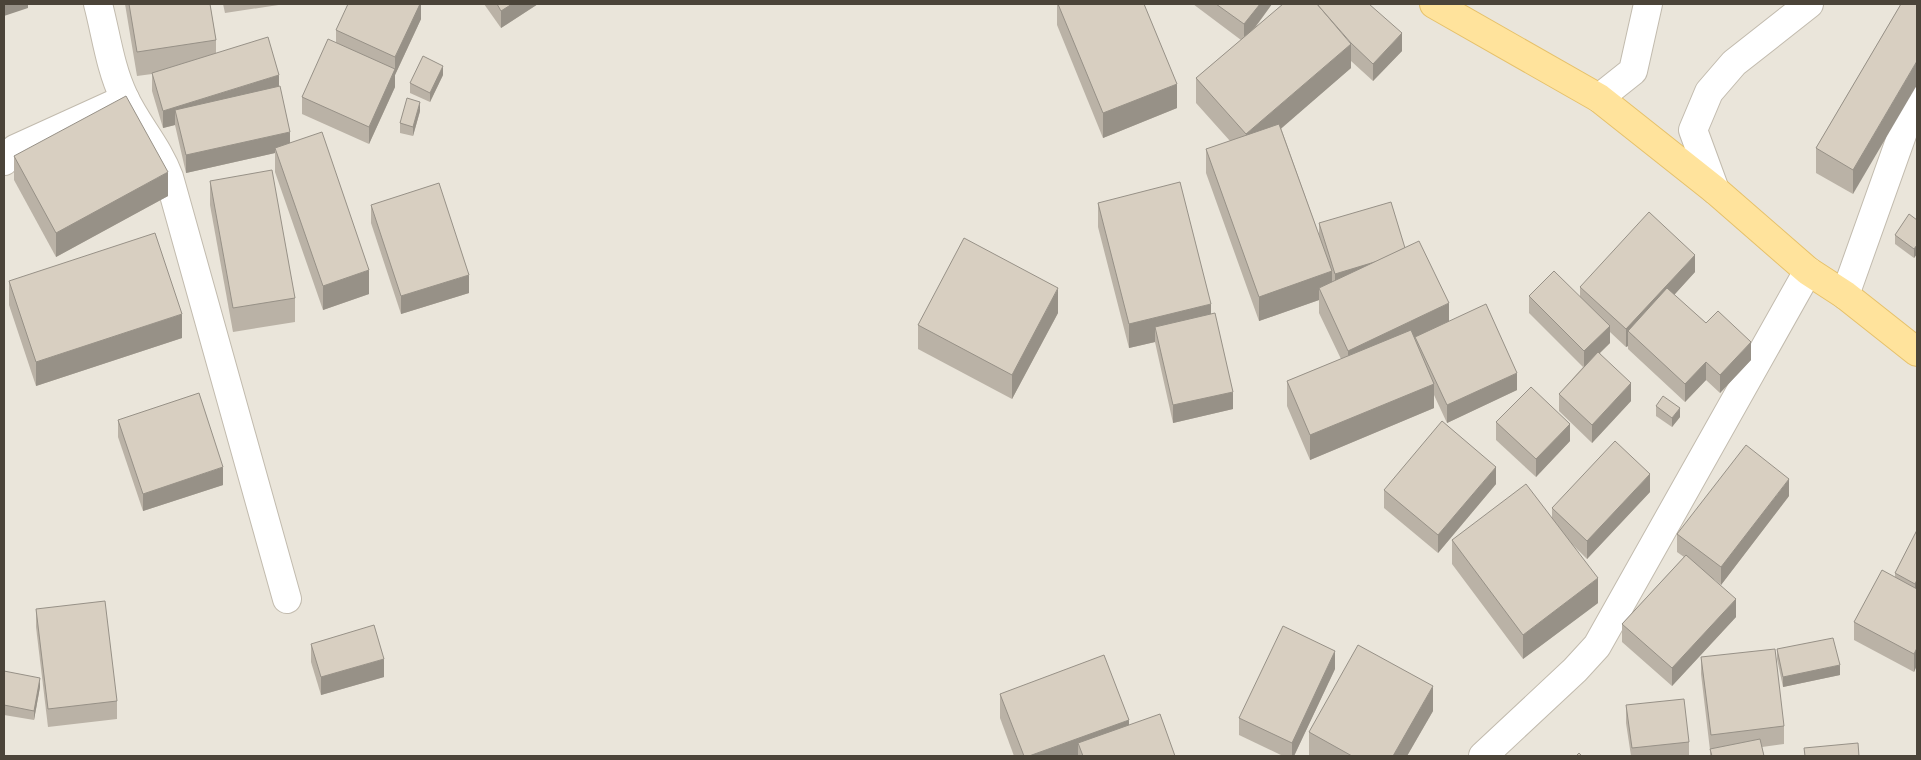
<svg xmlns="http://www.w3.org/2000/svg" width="1921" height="760" font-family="'Work Sans',sans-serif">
  <rect width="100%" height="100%" fill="#f6f3ec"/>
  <!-- residential -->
  <rect fill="#eae5da" x="4" y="4" width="1913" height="752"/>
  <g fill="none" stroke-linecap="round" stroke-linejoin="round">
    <!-- minor casing -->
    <g stroke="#c2bbae" stroke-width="30">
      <g id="minor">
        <path d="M 98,4 C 106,34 110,68 124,97 C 137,125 158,147 169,177 L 287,599"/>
        <path d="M 1599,98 L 1633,71 L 1648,4"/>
        <path d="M 4,161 L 15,149 L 125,99"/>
        <path d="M 1715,190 L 1693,130 L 1709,92 L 1734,63 L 1809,4"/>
        <path d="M 1845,295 L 1908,118 L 1917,101"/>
        <path d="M 1483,756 L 1575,670 L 1597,646 L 1808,271"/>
      </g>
    </g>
    <!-- major casing -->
    <g stroke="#e6c16a" stroke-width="30">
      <path id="major" d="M 1434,4 L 1599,98 L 1715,190 L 1808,271 L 1845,295 L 1917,352"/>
    </g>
    <!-- minor -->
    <use href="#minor" stroke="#fff" stroke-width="28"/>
    <!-- major -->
    <use href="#major" stroke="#ffe39c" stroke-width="28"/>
  </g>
  <!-- wall -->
  <g fill="#bab2a6">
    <path d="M 125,4 L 210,4 L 216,40 L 216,53 L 279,86 L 290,143 L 369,294 L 323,310 L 275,172 L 275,153 L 186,173 L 175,125 L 163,128 L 152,91 L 152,74 L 137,76 Z"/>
    <path d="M 223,4 L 285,4 L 225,13 Z"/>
    <path d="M 421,4 L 421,19 L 395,75 L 395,87 L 369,144 L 302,114 L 302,97 L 336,43 L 336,30 Z"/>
    <path d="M 484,4 L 538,4 L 501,28 Z"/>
    <path d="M 1057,4 L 1144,4 L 1177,108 L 1103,138 L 1057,25 Z"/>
    <path d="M 1193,4 L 1272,4 L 1255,28 L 1402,51 L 1373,81 L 1351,61 L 1351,68 L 1281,128 L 1319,235 L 1319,223 L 1405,248 L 1449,321 L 1517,390 L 1447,423 L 1434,395 L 1434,408 L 1310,460 L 1287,406 L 1287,381 L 1341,359 L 1319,313 L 1319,300 L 1259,321 L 1206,173 L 1206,149 L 1230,141 L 1196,103 L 1196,78 L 1241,40 Z"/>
    <path d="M 1901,4 L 1853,194 L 1816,173 L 1816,148 Z"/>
    <path d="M 443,75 L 430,102 L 410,93 L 410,83 Z"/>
    <path d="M 420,111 L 413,136 L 400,133 L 400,123 Z"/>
    <path d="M 14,156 L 168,196 L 56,257 L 14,180 Z"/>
    <path d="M 210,181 L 295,298 L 295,322 L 233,332 L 210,205 Z"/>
    <path d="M 1098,203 L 1211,314 L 1233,409 L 1173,423 L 1155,342 L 1129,348 L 1098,227 Z"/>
    <path d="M 371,205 L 469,293 L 401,314 L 371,223 Z"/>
    <path d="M 1917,220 L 1917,254 L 1914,258 L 1895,244 L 1895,235 Z"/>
    <path d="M 1695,272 L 1674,295 L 1706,323 L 1751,360 L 1720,393 L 1706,380 L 1685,402 L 1628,349 L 1628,346 L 1626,347 L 1610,332 L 1610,343 L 1600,353 L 1631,401 L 1592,443 L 1559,411 L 1559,394 L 1583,367 L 1529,313 L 1529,296 L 1580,297 L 1580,287 Z"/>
    <path d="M 9,281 L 182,338 L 36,386 L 9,305 Z"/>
    <path d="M 1058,313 L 1012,399 L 918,349 L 918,325 Z"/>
    <path d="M 1656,406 L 1680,417 L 1672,427 L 1656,416 Z"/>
    <path d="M 118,420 L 223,485 L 143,511 L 118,437 Z"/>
    <path d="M 1496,422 L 1570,441 L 1536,477 L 1496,440 Z"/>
    <path d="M 1496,484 L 1438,553 L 1384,508 L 1384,490 Z"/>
    <path d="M 1650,492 L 1587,559 L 1573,545 L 1598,603 L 1523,659 L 1452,564 L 1452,540 L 1552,518 L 1552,508 Z"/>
    <path d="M 1789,496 L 1721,585 L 1714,579 L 1736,617 L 1672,686 L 1622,642 L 1622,624 L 1684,557 L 1677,552 L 1677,534 Z"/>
    <path d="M 1917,530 L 1917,665 L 1914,672 L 1854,640 L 1854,622 L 1895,577 L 1895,573 Z"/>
    <path d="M 36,609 L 117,701 L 117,719 L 48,727 L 36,627 Z"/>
    <path d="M 311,644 L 384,677 L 321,695 L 311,662 Z"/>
    <path d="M 1777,649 L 1840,675 L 1783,687 L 1777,659 Z"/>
    <path d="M 1701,657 L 1784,726 L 1784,744 L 1762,747 L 1764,756 L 1710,756 L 1710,750 L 1701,674 Z"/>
    <path d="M 1335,669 L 1294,756 L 1283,756 L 1239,735 L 1239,718 Z"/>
    <path d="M 4,671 L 40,687 L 34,720 L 4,715 Z"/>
    <path d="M 1000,694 L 1129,725 L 1175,756 L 1014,756 L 1000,718 Z"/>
    <path d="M 1626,705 L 1689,742 L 1689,756 L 1631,756 L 1626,723 Z"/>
    <path d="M 1433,711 L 1407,756 L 1309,756 L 1309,732 Z"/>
  </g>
  <!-- shaded-wall -->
  <g fill="#979187">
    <path d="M 4,4 L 28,4 L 28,8 L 4,16 Z"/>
    <path d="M 420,4 L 421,4 L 421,19 L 395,75 L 395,57 Z"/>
    <path d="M 512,4 L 538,4 L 501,28 L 501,11 Z"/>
    <path d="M 1260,4 L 1272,4 L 1244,42 L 1244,24 Z"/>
    <path d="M 1402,33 L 1402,51 L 1373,81 L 1373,64 Z"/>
    <path d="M 1351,44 L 1351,68 L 1246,159 L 1246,134 Z"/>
    <path d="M 1917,61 L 1917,85 L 1853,194 L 1853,170 Z"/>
    <path d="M 443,66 L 443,75 L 430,102 L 430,93 Z"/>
    <path d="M 395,69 L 395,87 L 369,144 L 369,127 Z"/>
    <path d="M 279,75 L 279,92 L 175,110 L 175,125 L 163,128 L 163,111 Z"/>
    <path d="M 1177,84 L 1177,108 L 1103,138 L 1103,113 Z"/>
    <path d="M 420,102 L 420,111 L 413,136 L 413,127 Z"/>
    <path d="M 290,132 L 290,150 L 275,148 L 275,153 L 186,173 L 186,155 Z"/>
    <path d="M 168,172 L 168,196 L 56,257 L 56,233 Z"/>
    <path d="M 1917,245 L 1917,254 L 1914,258 L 1914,249 Z"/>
    <path d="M 1407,252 L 1335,291 L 1335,274 Z"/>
    <path d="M 1695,255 L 1695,272 L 1635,338 L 1628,331 L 1628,346 L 1626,347 L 1626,329 Z"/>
    <path d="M 369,270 L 369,294 L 323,310 L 323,286 Z"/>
    <path d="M 1332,271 L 1332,296 L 1319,288 L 1319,300 L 1259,321 L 1259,297 Z"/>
    <path d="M 469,275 L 469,293 L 401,314 L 401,296 Z"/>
    <path d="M 1058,288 L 1058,313 L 1012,399 L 1012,375 Z"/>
    <path d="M 1449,303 L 1449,327 L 1415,337 L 1415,343 L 1348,375 L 1348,351 Z"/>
    <path d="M 1211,304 L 1211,328 L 1155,327 L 1155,342 L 1129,348 L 1129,324 Z"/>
    <path d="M 182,314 L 182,338 L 36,386 L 36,362 Z"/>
    <path d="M 1610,326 L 1610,343 L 1584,368 L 1584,351 Z"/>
    <path d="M 1751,342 L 1751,360 L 1720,393 L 1720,375 Z"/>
    <path d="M 1706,362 L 1706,380 L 1685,402 L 1685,384 Z"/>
    <path d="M 1517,373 L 1517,390 L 1447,423 L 1447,405 Z"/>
    <path d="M 1631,383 L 1631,401 L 1592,443 L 1592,425 Z"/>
    <path d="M 1434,384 L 1434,408 L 1310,460 L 1310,435 Z"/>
    <path d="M 1233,392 L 1233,409 L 1173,423 L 1173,405 Z"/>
    <path d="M 1680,408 L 1680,417 L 1672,427 L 1672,418 Z"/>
    <path d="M 1570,424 L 1570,441 L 1536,477 L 1536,459 Z"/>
    <path d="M 223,467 L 223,485 L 143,511 L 143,494 Z"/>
    <path d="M 1496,467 L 1496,484 L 1438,553 L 1438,535 Z"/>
    <path d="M 1650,474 L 1650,492 L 1587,559 L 1587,541 Z"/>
    <path d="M 1789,479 L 1789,496 L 1721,585 L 1721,567 Z"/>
    <path d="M 1598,578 L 1598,603 L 1523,659 L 1523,635 Z"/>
    <path d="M 1917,580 L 1917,589 L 1915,594 L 1915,584 Z"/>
    <path d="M 1736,599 L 1736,617 L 1672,686 L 1672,668 Z"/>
    <path d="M 1917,648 L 1917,665 L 1914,672 L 1914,654 Z"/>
    <path d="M 1335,651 L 1335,669 L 1294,756 L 1292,756 L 1292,743 Z"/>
    <path d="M 384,659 L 384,677 L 321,695 L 321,677 Z"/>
    <path d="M 1840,665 L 1840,675 L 1783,687 L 1783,677 Z"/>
    <path d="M 40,678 L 40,687 L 34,720 L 34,711 Z"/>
    <path d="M 1433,686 L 1433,711 L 1407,756 L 1393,756 Z"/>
    <path d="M 1129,720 L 1129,744 L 1078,743 L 1078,756 L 1029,756 Z"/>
  </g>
  <!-- building -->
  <g fill="#d8cfc1" stroke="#979187">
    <path d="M 129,4 L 210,4 L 216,40 L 137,52 Z"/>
    <path d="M 348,4 L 420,4 L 395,57 L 336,30 Z"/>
    <path d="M 497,4 L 512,4 L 501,11 Z"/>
    <path d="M 1058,4 L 1144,4 L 1177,84 L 1103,113 Z"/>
    <path d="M 1216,4 L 1260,4 L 1244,24 Z"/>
    <path d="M 1283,4 L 1317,4 L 1351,44 L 1246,134 L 1196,78 Z"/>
    <path d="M 1317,4 L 1369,4 L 1402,33 L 1373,64 L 1351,43 Z"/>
    <path d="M 1901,4 L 1917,4 L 1917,61 L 1853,170 L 1816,148 Z"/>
    <path d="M 268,37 L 279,75 L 163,111 L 152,73 Z"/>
    <path d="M 328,39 L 395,69 L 369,127 L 302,97 Z"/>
    <path d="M 423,56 L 443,66 L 430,93 L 410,83 Z"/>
    <path d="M 280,86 L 290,132 L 186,155 L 175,110 Z"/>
    <path d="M 126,96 L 168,172 L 56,233 L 14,156 Z"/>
    <path d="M 407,98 L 420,102 L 413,127 L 400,123 Z"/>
    <path d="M 1279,124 L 1332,271 L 1259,297 L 1206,149 Z"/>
    <path d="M 322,132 L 369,270 L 323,286 L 275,148 Z"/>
    <path d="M 272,170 L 295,298 L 233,308 L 210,181 Z"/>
    <path d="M 1180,182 L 1211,304 L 1129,324 L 1098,203 Z"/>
    <path d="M 439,183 L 469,275 L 401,296 L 371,205 Z"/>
    <path d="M 1391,202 L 1405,248 L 1378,261 L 1335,274 L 1319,223 Z"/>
    <path d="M 1649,212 L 1695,255 L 1626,329 L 1580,287 Z"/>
    <path d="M 1909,214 L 1917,220 L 1917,245 L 1914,249 L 1895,235 Z"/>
    <path d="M 155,233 L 182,314 L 36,362 L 9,281 Z"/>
    <path d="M 964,238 L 1058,288 L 1012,375 L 918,325 Z"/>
    <path d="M 1419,241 L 1449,303 L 1348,351 L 1319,288 Z"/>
    <path d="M 1554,271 L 1610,326 L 1584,351 L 1529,296 Z"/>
    <path d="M 1667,288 L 1706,323 L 1718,311 L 1751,342 L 1720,375 L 1706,362 L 1685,384 L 1628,331 Z"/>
    <path d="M 1486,304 L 1517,373 L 1447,405 L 1415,337 Z"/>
    <path d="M 1215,313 L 1233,392 L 1173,405 L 1155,327 Z"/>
    <path d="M 1411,330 L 1434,384 L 1310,435 L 1287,381 Z"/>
    <path d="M 1598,352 L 1631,383 L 1592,425 L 1559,394 Z"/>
    <path d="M 1531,387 L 1570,424 L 1536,459 L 1496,422 Z"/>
    <path d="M 199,393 L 223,467 L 143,494 L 118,420 Z"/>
    <path d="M 1663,396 L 1680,408 L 1672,418 L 1656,406 Z"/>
    <path d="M 1442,421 L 1496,467 L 1438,535 L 1384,490 Z"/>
    <path d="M 1615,441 L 1650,474 L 1587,541 L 1552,508 Z"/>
    <path d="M 1746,445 L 1789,479 L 1721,567 L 1677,534 Z"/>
    <path d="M 1526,484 L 1598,578 L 1523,635 L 1452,540 Z"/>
    <path d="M 1917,530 L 1917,580 L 1915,584 L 1895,573 Z"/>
    <path d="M 1686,555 L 1736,599 L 1672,668 L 1622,624 Z"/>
    <path d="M 1882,570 L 1917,589 L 1917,648 L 1914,654 L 1854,622 Z"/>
    <path d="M 105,601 L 117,701 L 48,709 L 36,609 Z"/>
    <path d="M 374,625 L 384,659 L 321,677 L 311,644 Z"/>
    <path d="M 1283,626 L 1335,651 L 1292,743 L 1239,718 Z"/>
    <path d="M 1833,638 L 1840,665 L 1783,677 L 1777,649 Z"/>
    <path d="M 1358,645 L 1433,686 L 1393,756 L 1352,756 L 1309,732 Z"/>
    <path d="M 1775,649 L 1784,726 L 1711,735 L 1701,657 Z"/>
    <path d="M 1104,655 L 1129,720 L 1029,756 L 1024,756 L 1000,694 Z"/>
    <path d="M 4,671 L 40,678 L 34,711 L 4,705 Z"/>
    <path d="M 1684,699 L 1689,742 L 1632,748 L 1626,705 Z"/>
    <path d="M 1160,714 L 1175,756 L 1083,756 L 1078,743 Z"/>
    <path d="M 1760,739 L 1764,756 L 1712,756 L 1710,749 Z"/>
    <path d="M 1858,743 L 1859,756 L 1805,756 L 1804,748 Z"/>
    <path d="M 1579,753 L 1582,756 L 1576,756 Z"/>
  </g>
  <!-- border -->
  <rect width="1921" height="760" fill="none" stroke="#4b4439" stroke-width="10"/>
</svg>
